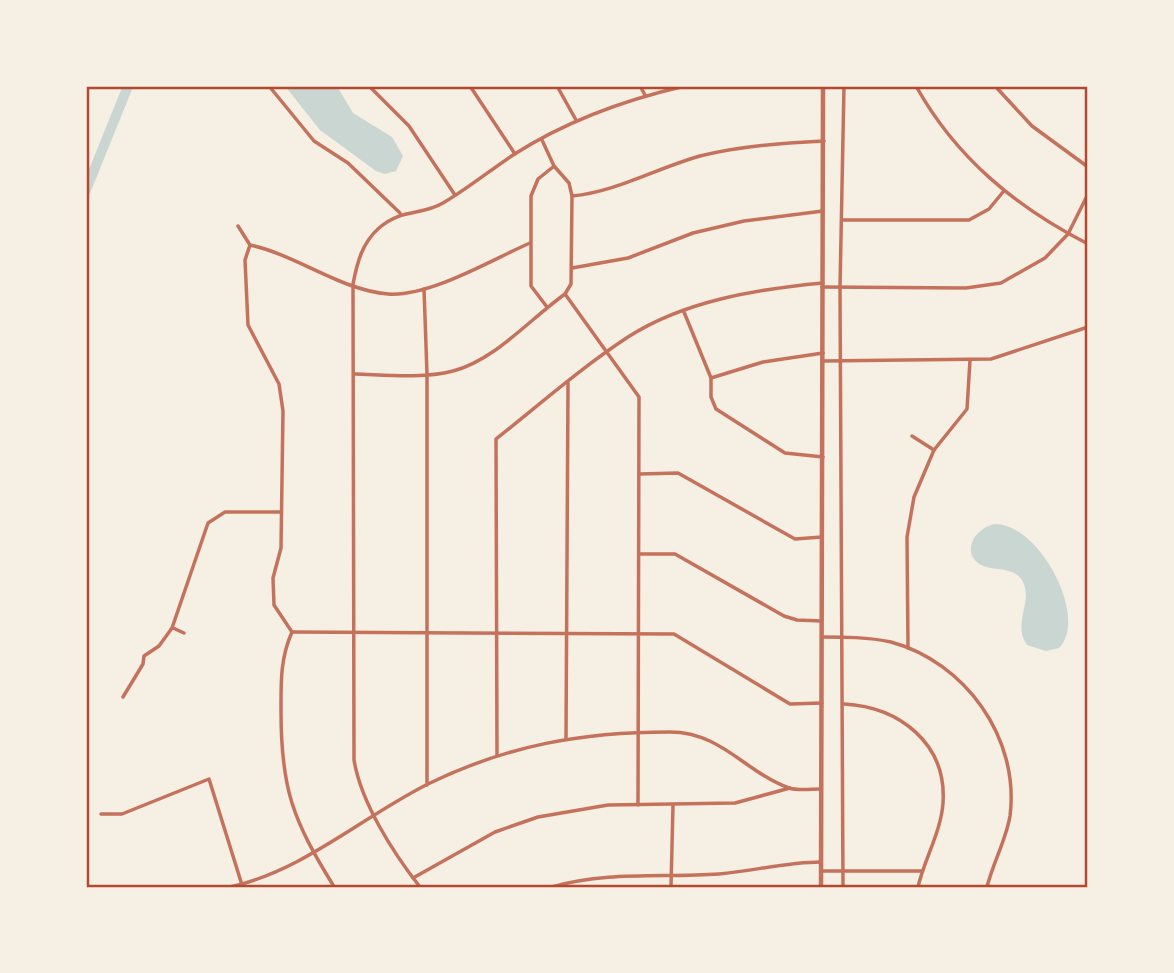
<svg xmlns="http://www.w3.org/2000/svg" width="1174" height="973" font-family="'Alegreya Sans',sans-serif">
  <rect width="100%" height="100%" fill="#f6efe4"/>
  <!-- water -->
  <g fill="#c9d6d2">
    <path d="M 285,86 L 337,86 L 353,113 L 392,137 L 403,156 L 396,171 L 385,174 L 376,171 L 320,130 Z"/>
    <path d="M 995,524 C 1040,524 1089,618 1059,648 L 1046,651 L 1027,645 C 1012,624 1033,603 1023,582 C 1012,561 984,577 972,556 C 967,541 980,527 995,524 Z"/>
  </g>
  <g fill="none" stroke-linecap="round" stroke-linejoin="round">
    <!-- river -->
    <path stroke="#c9d6d2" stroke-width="10" d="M 86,190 L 128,86"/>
    <!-- minor -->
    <g stroke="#c5725c" stroke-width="3.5">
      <path d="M 269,86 L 314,141 L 348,163 L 400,213"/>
      <path d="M 369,86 L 409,126 L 455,195"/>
      <path d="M 470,86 L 515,154"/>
      <path d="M 557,86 L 576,120"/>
      <path d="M 640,86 L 645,95"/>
      <path d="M 916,86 C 956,158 1016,207 1088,244"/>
      <path d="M 995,86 L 1032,126 L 1088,167"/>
      <path d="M 572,196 C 616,192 657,168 700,156 C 740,146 783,143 824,141"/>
      <path d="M 842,220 L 969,220 L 989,209 L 1003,192"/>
      <path d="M 238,226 L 250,245 L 245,260 L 248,325 L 279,384 L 283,411 L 281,548 L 273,578 L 274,605 L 292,632"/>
      <path d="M 250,245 C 297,255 340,290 388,294 C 430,297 493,259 530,243"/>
      <path d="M 572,268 L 628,258 L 693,233 L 744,221 L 823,211"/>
      <path d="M 822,287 L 966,288 L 1001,283 L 1045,258 L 1068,234 L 1088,194"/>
      <path d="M 424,289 L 427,374 L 427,785"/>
      <path d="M 565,294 L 639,397 L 638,805"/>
      <path d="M 547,307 L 531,286 L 531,196 L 538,179 L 553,167"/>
      <path d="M 684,312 L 711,378 L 711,397 L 716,409 L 785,453 L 823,457"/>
      <path d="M 822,361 L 991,359 L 1088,327"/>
      <path d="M 355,374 C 386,375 422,379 453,371 C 495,360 530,319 565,294 L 571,284 L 572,196 L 569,183 L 554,166 L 542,140"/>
      <path d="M 711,378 L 763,362 L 823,353"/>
      <path d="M 912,436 L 934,450"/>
      <path d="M 640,474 L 678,473 L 795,539 L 822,537"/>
      <path d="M 639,554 L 675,554 L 784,616 L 797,620 L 822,621"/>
      <path d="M 173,628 L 184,633"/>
      <path d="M 292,632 L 674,634 L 790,704 L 822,703"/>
      <path d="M 292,632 C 280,659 281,683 281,712 C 281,789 293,820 333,885"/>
      <path d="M 822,637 C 844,637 868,637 891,642 C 965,662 1020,738 1010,816 C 1006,840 993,863 987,887"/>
      <path d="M 908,648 L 907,537 L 914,497 L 934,450 L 967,409 L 970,360"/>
      <path d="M 123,697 L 143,664 L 144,656 L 159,646 L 172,628 L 208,523 L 225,512 L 281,512"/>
      <path d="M 844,704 C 899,707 947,743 943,803 C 941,832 924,860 918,887"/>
      <path d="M 566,738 L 568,383"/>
      <path d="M 497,755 L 496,439 C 539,405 582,367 628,337 C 684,301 757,289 823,283"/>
      <path d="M 101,814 L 122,814 L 209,779 L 242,885"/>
      <path d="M 821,871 L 922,871"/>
      <path d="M 413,878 L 495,832 L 538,817 L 608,805 L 735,803 L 790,788"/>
      <path d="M 230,887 C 303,871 362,817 428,784 C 508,745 582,732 670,732 C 721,732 745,772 789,788 C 798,791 811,789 821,789"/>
      <path d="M 420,887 C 394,854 361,803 354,760 L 353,284 C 357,263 362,243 379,228 C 402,208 421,216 443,203 C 467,189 489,171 513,155 C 566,121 624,100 685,86"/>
      <path d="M 552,887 C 608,871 662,878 719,874 C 754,871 786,862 821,862"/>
      <path d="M 671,887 L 673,805"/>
      <path d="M 843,887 L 840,288 L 844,86"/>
    </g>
    <!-- tertiary -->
    <path stroke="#c5725c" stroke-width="4.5" d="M 821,887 L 823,86"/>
  </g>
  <!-- border -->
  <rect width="1174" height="973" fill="none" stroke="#f6efe4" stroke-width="175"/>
  <rect x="88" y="88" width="998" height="798" fill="none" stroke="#b5482f" stroke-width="2.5"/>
</svg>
